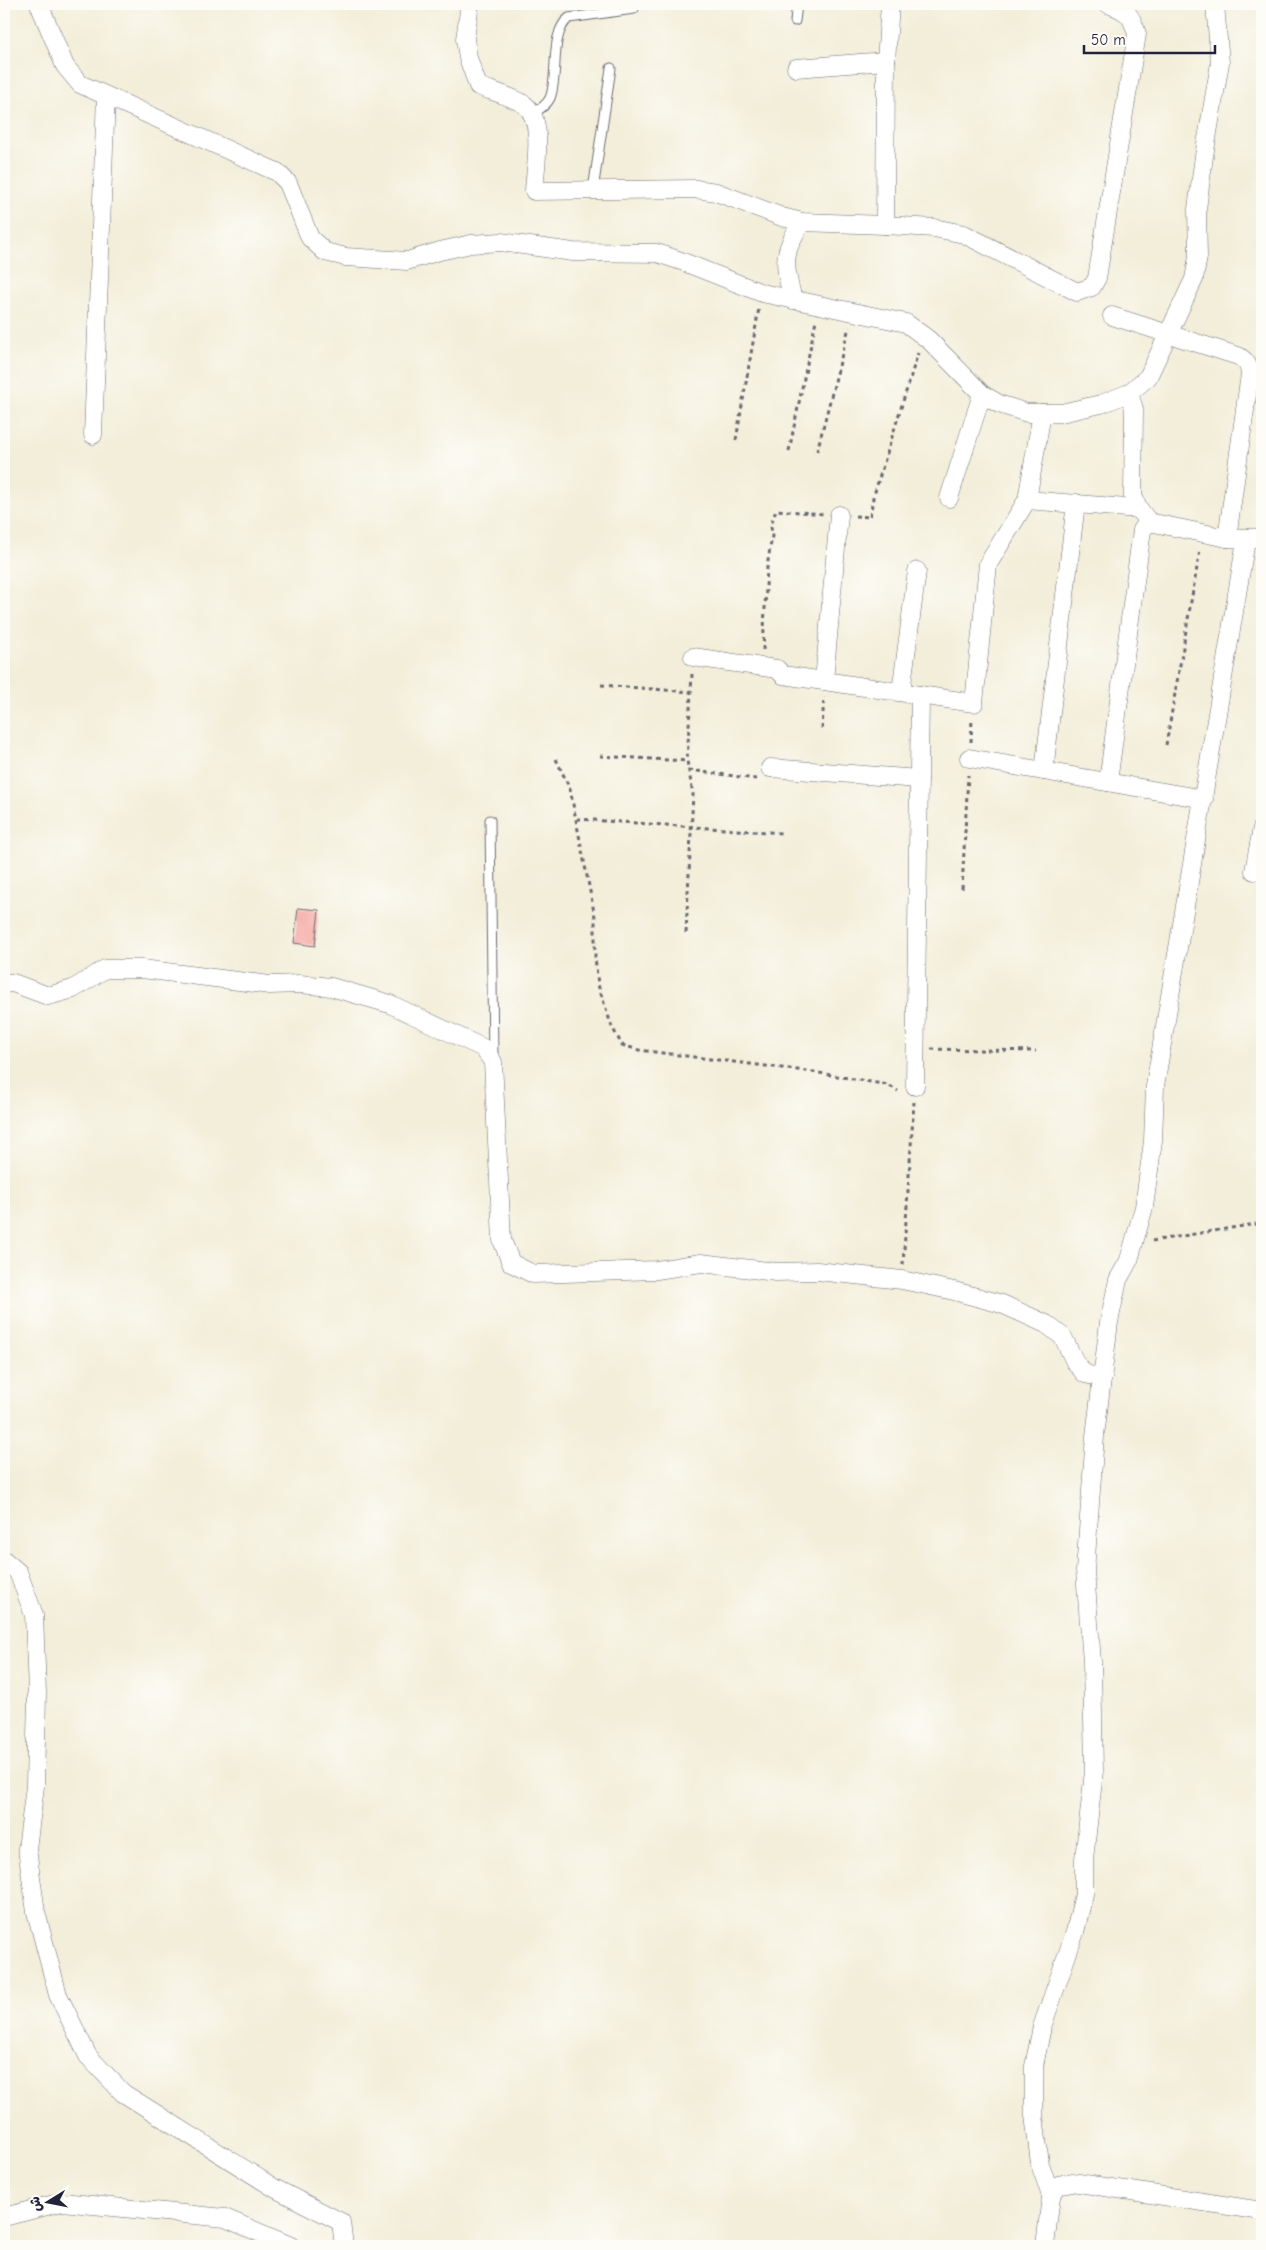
<svg xmlns="http://www.w3.org/2000/svg" width="1266" height="2250" font-family="'Comic Neue','Playpen Sans Arabic',sans-serif">
  <rect width="100%" height="100%" fill="#fdfcf7"/>
  <filter id="ink" filterUnits="userSpaceOnUse"><feTurbulence type="fractalNoise" baseFrequency=".02" numOctaves="2"/><feDisplacementMap in="SourceGraphic" scale="10" xChannelSelector="R" yChannelSelector="G"/><feConvolveMatrix kernelMatrix="1 2 1 2 8 2 1 2 1" color-interpolation-filters="sRGB"/></filter>
  <filter id="wash" filterUnits="userSpaceOnUse"><feTurbulence type="fractalNoise" baseFrequency=".0096" numOctaves="4" result="noise"/><feDisplacementMap in="SourceGraphic" scale="20" xChannelSelector="R" yChannelSelector="G"/><feGaussianBlur stdDeviation="1.12" result="paint"/><feColorMatrix in="noise" values="0 0 0 0 0 0 0 0 0 0 0 0 0 0 0 0 0 1.4 0 .05"/><feComposite in="paint" operator="in"/></filter>
  <g filter="url(#wash)">
    <rect width="100%" height="100%" fill="#f3eed9"/>
    <g id="blocks">
      <!-- building -->
      <path fill="#f5a5a0" d="M 298,908 L 319,910 L 315,946 L 294,943 Z"/>
    </g>
  </g>
  <g filter="url(#ink)">
    <use href="#blocks" fill-opacity="0" stroke="#6b6972" stroke-width="1"/>
    <g fill="none" stroke-linecap="round" stroke-linejoin="round">
      <!-- lane casing -->
      <g stroke="#6b6972" stroke-width="11">
        <g id="lane">
          <path d="M 795,21 L 797,4"/>
          <path d="M 532,114 C 539,110 547,105 550,98 C 559,77 549,33 569,18 L 634,9"/>
          <path d="M 593,190 L 611,68"/>
          <path d="M 490,820 L 493,1057"/>
        </g>
      </g>
      <!-- street casing -->
      <g stroke="#6b6972" stroke-width="19">
        <g id="street">
          <path d="M 39,4 L 65,66 L 80,84 L 277,172 L 288,183 L 310,238 L 325,252 L 346,257 L 407,261 L 440,251 L 471,244 L 501,242 L 573,252 L 657,253 L 681,261 L 762,293 L 906,323 L 929,340 L 982,394 L 999,404 L 1027,413 L 1061,413 L 1101,404 L 1129,393 L 1148,377 L 1194,279 L 1198,257 L 1197,209 L 1204,156 L 1220,63 L 1215,4"/>
          <path d="M 470,4 L 465,39 L 468,58 L 478,86 C 491,91 514,97 525,105 C 545,121 535,168 534,191 L 696,189 L 716,192 L 782,217 L 802,222 L 885,225 L 934,228 L 964,234 L 1077,292 L 1092,287 L 1097,278 L 1137,34 C 1131,14 1128,11 1108,4"/>
          <path d="M 796,68 L 886,61"/>
          <path d="M 885,225 L 886,61 L 890,4"/>
          <path d="M 793,300 C 784,264 781,254 802,222"/>
          <path d="M 1112,316 L 1238,356 C 1246,360 1249,365 1250,374 L 1227,538"/>
          <path d="M 1129,393 L 1134,409 L 1133,496 L 1139,509 L 1149,522 L 1227,538 L 1262,538"/>
          <path d="M 93,435 L 106,96"/>
          <path d="M 949,498 L 982,394"/>
          <path d="M 1027,500 L 1139,509"/>
          <path d="M 693,657 L 777,669 L 783,675 L 974,703 L 988,564 L 1027,500 L 1042,413"/>
          <path d="M 824,681 L 839,515"/>
          <path d="M 901,692 L 917,571"/>
          <path d="M 969,758 L 1204,799"/>
          <path d="M 770,768 L 919,779"/>
          <path d="M 1044,771 L 1076,503"/>
          <path d="M 1108,782 L 1142,530 L 1149,522"/>
          <path d="M 1254,871 L 1262,828"/>
          <path d="M 4,983 L 13,983 L 48,996 L 73,989 L 105,969 L 142,969 L 270,985 L 300,984 L 331,987 L 390,1004 L 483,1048 L 493,1062 L 502,1240 L 511,1263 L 533,1274 L 657,1270 L 701,1263 L 776,1272 L 817,1271 L 902,1280 L 954,1291 L 1002,1304 L 1046,1324 L 1063,1337 L 1075,1362 L 1085,1374 L 1103,1378"/>
          <path d="M 915,1086 L 920,695"/>
          <path d="M 4,1560 L 18,1572 L 34,1615 L 37,1693 L 35,1786 L 27,1849 L 36,1912 L 58,1995 L 88,2056 L 123,2093 L 276,2189 L 341,2222 L 344,2246"/>
          <path d="M 1051,2196 L 1040,2164 L 1034,2115 L 1034,2066 L 1042,2027 L 1075,1932 L 1084,1894 L 1084,1859 L 1094,1771 L 1092,1662 L 1085,1571 L 1095,1436 L 1109,1322 L 1118,1280 L 1129,1260 L 1144,1207 L 1153,1141 L 1155,1086 L 1246,540"/>
          <path d="M 4,2217 L 62,2202 L 225,2218 L 291,2246"/>
          <path d="M 1045,2246 L 1051,2196 L 1058,2185 L 1072,2182 L 1262,2211"/>
        </g>
      </g>
      <!-- path -->
      <g stroke="#6b6972" stroke-width="3" stroke-dasharray="4 4" stroke-linecap="butt">
        <path d="M 736,440 L 759,308"/>
        <path d="M 789,451 L 816,320"/>
        <path d="M 817,451 L 849,327"/>
        <path d="M 855,516 L 870,517 L 873,498 L 918,353"/>
        <path d="M 763,650 L 767,567 L 772,536 L 771,525 L 776,510 L 824,514"/>
        <path d="M 601,685 L 691,692"/>
        <path d="M 822,729 L 824,697"/>
        <path d="M 971,742 L 972,718"/>
        <path d="M 1166,745 L 1200,550"/>
        <path d="M 600,756 L 687,761"/>
        <path d="M 556,759 L 570,789 L 595,917 L 595,957 L 598,985 L 612,1027 L 622,1045 L 639,1050 L 814,1072 L 888,1085 L 898,1091"/>
        <path d="M 689,770 L 756,779 L 758,777"/>
        <path d="M 577,819 L 782,833"/>
        <path d="M 962,889 L 968,775"/>
        <path d="M 686,933 L 693,794 L 687,761 L 692,674"/>
        <path d="M 931,1049 L 1036,1051"/>
        <path d="M 1152,1241 L 1262,1223"/>
        <path d="M 903,1265 L 914,1102"/>
      </g>
      <!-- lane -->
      <use href="#lane" stroke="#fff" stroke-width="9"/>
      <!-- street -->
      <use href="#street" stroke="#fff" stroke-width="18"/>
    </g>
  </g>
  <!-- margin -->
  <rect width="1266" height="2250" fill="none" stroke="#fdfcf7" stroke-width="20"/>
  <!-- north arrow -->
  <g transform="translate(48 2202) rotate(260)" stroke="#fdfcf7" stroke-width="4" paint-order="stroke">
  <path d="M0-4L9 19L0 12L-9 19Z" fill="#22223b"/>
  <text y="-8" font-size="14" font-weight="bold" text-anchor="middle" fill="#22223b">ش</text>
  </g>
  <!-- scale -->
  <path d="M1084 45v8h131v-8" fill="none" stroke="#22223b" stroke-width="2.5"/>
  <text x="1091" y="45" font-size="15" fill="#22223b" stroke="#fdfcf7" stroke-width="4" paint-order="stroke">50 m</text>
</svg>
